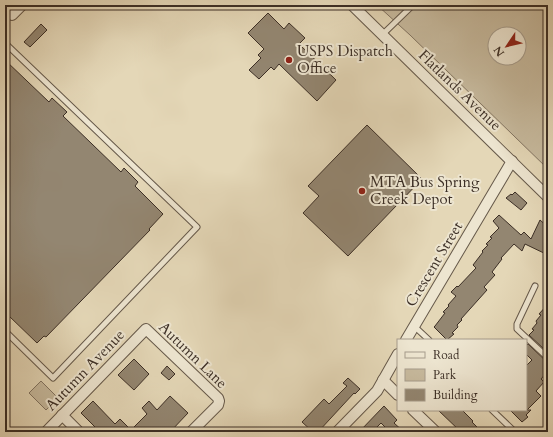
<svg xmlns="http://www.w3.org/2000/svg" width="553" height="437" font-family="Cardo,serif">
  <rect width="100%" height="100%" fill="#e4d7b7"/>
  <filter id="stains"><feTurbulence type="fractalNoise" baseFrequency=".005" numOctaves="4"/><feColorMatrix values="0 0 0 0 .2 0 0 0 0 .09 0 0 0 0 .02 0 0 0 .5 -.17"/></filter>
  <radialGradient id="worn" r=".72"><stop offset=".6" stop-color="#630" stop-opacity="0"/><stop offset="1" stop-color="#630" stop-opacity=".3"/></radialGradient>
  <!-- green -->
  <g fill="#c7ba9e" stroke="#827462" fill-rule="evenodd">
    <path d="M 377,5 L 548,5 L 548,169 L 410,35 ZM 495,34 L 519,34 L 519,58 L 495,58 Z"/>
    <path d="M 41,381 L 58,398 L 46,410 L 29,393 Z"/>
  </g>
  <!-- building -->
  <g fill="#938671" stroke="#3c2f26">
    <path d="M 268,13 L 284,29 L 289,23 L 305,38 L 299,44 L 336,80 L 317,101 L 279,64 L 274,70 L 271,67 L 259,79 L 249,70 L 261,58 L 258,55 L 264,49 L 248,33 Z"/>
    <path d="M 41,24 L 47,30 L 30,47 L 24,42 Z"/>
    <path d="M 5,60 L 49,102 L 52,98 L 67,112 L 63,116 L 121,172 L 124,168 L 138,182 L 135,186 L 163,214 L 149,229 L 150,230 L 46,337 L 44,336 L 37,343 L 9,316 L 5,319 Z"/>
    <path d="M 367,125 L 422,179 L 348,256 L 303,213 L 319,196 L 308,186 Z"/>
    <path d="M 515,192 L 527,203 L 521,210 L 506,198 L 511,194 L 512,195 Z"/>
    <path d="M 499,215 L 521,235 L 524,232 L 531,239 L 540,220 L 548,227 L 548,255 L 525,244 L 522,251 L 514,244 L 501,258 L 502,259 L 492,272 L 495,275 L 484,287 L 487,290 L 461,319 L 462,320 L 457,325 L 458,327 L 452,333 L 454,334 L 447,340 L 434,327 L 435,326 L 445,313 L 443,312 L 449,306 L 448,305 L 456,296 L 451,292 L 457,286 L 458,287 L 476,268 L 473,265 L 483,252 L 482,251 L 488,245 L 486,244 L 492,238 L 490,237 L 499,228 L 493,221 Z"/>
    <path d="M 548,304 L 548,347 L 545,350 L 529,335 L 534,330 L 532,329 L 537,323 L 536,321 L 541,315 L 539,314 Z"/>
    <path d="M 528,344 L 548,363 L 548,371 L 541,379 L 544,382 L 536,391 L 541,396 L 527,410 L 531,410 L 526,415 L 528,417 L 522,422 L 510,410 L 526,410 L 526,366 L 532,360 L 526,354 L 526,346 Z"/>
    <path d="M 134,359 L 149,374 L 134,390 L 118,375 Z"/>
    <path d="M 167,366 L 175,374 L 169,380 L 161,373 Z"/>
    <path d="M 348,378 L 360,389 L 355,394 L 354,393 L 318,432 L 313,432 L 302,422 L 324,399 L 329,404 L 347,386 L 343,383 Z"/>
    <path d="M 170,396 L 188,413 L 170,432 L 100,432 L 81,413 L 93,401 L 115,424 L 120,419 L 131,430 L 147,414 L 142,408 L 149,401 L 157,410 Z"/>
    <path d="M 384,406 L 397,420 L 394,423 L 404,432 L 390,432 L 381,423 L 372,432 L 359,432 Z"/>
    <path d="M 438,410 L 462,410 L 473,421 L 472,422 L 482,432 L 461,432 Z"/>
  </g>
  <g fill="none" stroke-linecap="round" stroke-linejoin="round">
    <!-- lane casing -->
    <g stroke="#66594a" stroke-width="7">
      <g id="lane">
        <path d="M 382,35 L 413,5"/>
        <path d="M 5,43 L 197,227 L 53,378 L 5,331"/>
        <path d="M 535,286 L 517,324 L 517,329 L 548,358"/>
        <path d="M 414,326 L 429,340"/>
        <path d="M 492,410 L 515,432"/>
      </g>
    </g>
    <!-- street casing -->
    <g stroke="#66594a" stroke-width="12">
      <g id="street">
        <path d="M 352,5 L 548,197"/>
        <path d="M 5,8 L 12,15 L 22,5"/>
        <path d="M 406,340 L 512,161"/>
        <path d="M 383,380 L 398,395"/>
        <path d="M 413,410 L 436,432"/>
        <path d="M 62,415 L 79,432"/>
        <path d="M 46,432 L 146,329 L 218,398 L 219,401 L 218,405 L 191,432"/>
        <path d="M 337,432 L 377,391 L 398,354"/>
      </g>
    </g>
    <!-- lane -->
    <use href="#lane" stroke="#ede5d0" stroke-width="5"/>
    <!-- street -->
    <use href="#street" stroke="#ede5d0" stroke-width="10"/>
  </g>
  <!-- markers -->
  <g fill="#8f2418" stroke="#ede5d0" stroke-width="1.5">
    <circle cx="289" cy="60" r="4"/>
    <circle cx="362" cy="191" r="4"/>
  </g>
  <g text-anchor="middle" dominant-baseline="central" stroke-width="4" stroke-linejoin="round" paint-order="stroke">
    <!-- poi labels -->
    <g font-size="15" fill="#3c2f26" stroke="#ede5d0" text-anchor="start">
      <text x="297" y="51">USPS Dispatch<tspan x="297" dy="17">Office</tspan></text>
      <text x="370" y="182">MTA Bus Spring<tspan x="370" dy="17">Creek Depot</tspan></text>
    </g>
    <!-- street labels -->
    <g font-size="15" fill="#3c2f26" stroke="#ede5d0">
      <text transform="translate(460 90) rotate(44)">Flatlands Avenue</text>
      <text transform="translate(434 264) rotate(-59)">Crescent Street</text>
      <text transform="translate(193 355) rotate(44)">Autumn Lane</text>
      <text transform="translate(85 370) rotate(-46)">Autumn Avenue</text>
    </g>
  </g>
  <!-- margin -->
  <rect width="553" height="437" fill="none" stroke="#e4d7b7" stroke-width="20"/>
  <rect x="6" y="6" width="541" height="425" fill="none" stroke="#3c2f26" stroke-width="2"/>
  <rect x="10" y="10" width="533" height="417" fill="none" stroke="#3c2f26"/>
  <!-- legend -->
  <rect x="397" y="339" width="130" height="72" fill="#ede5d0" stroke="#a69c8c"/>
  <rect x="405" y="352" width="20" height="6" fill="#ede5d0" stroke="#a69c8c"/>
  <text x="433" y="359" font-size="12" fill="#3c2f26">Road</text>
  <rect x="405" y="369" width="20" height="12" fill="#c7ba9e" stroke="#a69c8c"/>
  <text x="433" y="379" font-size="12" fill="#3c2f26">Park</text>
  <rect x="405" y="389" width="20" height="12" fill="#938671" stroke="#a69c8c"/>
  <text x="433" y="399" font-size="12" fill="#3c2f26">Building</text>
  <!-- north arrow -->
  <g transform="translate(507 46) rotate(235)"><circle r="19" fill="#ede5d0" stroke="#a69c8c"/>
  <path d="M0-3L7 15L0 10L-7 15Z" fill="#8f2418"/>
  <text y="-6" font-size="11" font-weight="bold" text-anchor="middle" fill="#3c2f26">N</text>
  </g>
  <rect width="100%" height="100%" filter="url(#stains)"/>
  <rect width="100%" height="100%" fill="url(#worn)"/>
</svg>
